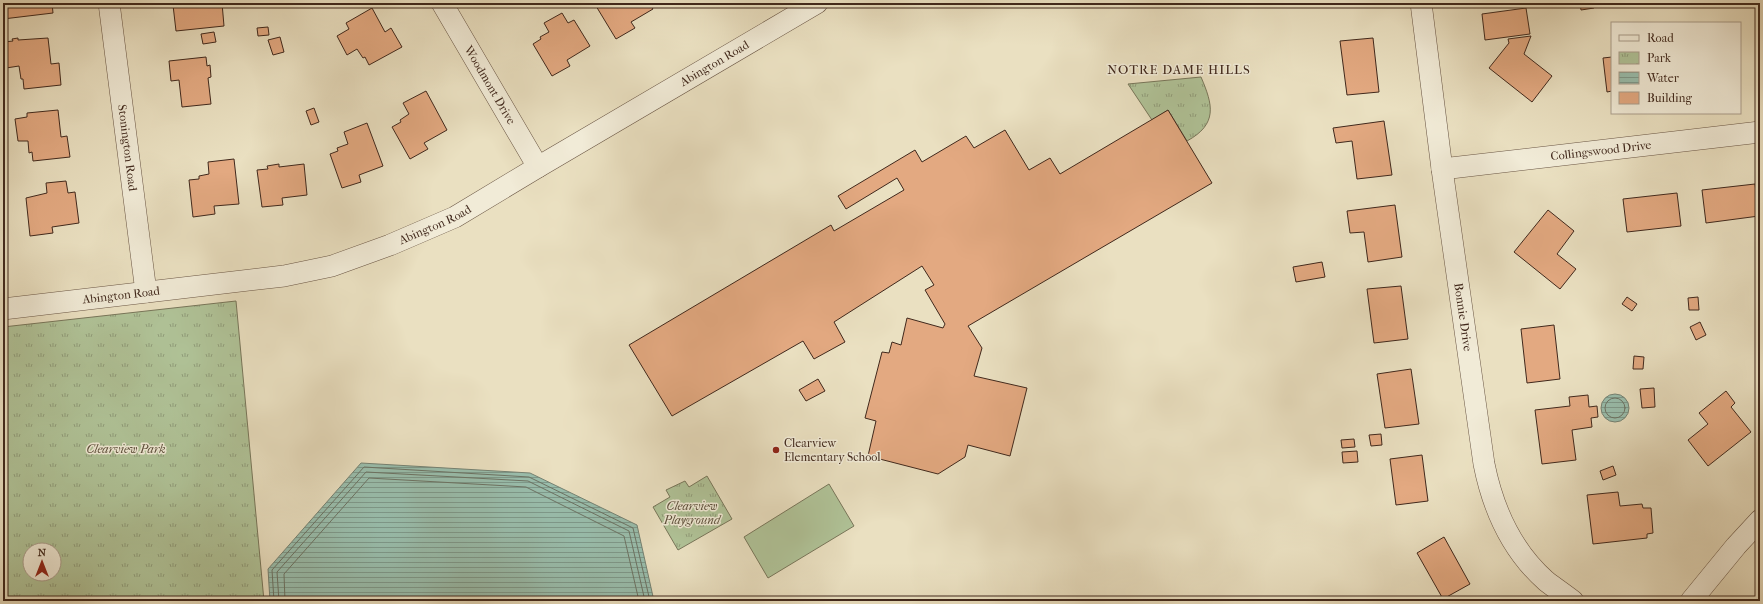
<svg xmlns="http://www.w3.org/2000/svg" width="1763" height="604" font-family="'IM FELL French Canon',serif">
  <defs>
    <pattern id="park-tufts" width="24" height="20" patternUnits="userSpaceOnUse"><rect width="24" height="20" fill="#b0c398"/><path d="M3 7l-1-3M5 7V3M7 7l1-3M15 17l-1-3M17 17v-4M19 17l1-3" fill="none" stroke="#919e7b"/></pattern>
    <pattern id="water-rules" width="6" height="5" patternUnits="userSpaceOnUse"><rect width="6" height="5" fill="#99bead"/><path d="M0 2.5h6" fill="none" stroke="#7e9a8c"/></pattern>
  </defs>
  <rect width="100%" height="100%" fill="#eae0c1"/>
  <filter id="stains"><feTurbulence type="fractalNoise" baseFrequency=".005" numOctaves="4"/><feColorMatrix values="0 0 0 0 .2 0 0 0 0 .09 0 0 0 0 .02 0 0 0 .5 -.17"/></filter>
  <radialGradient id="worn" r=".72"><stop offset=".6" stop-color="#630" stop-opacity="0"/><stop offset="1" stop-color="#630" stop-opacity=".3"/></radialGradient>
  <!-- grass -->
  <path fill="#b0c398" stroke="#78765a" d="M 829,484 L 854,526 L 768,578 L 744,537 Z"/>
  <!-- park -->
  <g fill="url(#park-tufts)" stroke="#78765a" fill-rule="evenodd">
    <path d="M 1201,77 C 1213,105 1218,124 1187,141 L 1168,110 L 1152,120 L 1128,84 Z"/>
    <path d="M 236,301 L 264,601 L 3,601 L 3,327 ZM 30,550 L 54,550 L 54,574 L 30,574 Z"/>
    <path d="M 707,476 L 732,519 L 678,550 L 653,507 L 670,497 L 666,490 L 685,481 L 689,487 Z"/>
  </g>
  <!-- water -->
  <g fill="url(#water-rules)" stroke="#758273">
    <circle cx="1615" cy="408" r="14"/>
    <path d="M 361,463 L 530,473 L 637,525 L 654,601 L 270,601 L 268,569 Z"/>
  </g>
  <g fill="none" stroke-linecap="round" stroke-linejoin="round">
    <!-- shore -->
    <g stroke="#6c7364" stroke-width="1">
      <circle cx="1615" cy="408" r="10"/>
      <path d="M 274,601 L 272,570 L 364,467 L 529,477 L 633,528 L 650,601"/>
      <path d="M 279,601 L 277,572 L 366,472 L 528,481 L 629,531 L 645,601"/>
      <path d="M 285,601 L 284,574 L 369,478 L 526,487 L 624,536 L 639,601"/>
    </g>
  </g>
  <!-- building -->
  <g fill="#e3a981" stroke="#40281c">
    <path d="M 3,3 L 52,3 L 53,13 L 3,19 Z"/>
    <path d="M 165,3 L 222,3 L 224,26 L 176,31 L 173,5 L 165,6 Z"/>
    <path d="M 602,3 L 649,3 L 653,9 L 631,22 L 635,28 L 616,39 L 596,6 Z"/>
    <path d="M 1580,3 L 1593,3 L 1594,8 L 1581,10 Z"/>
    <path d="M 372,8 L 385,32 L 391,28 L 402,47 L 369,65 L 365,57 L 363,58 L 357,49 L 347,55 L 337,36 L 349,29 L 346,23 Z"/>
    <path d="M 1526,8 L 1530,34 L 1485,40 L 1482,14 Z"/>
    <path d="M 562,13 L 568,23 L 574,20 L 590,46 L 567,60 L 570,66 L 552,76 L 533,44 L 541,39 L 540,37 L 549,32 L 544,23 Z"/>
    <path d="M 268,27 L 269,35 L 258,36 L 257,28 Z"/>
    <path d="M 214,32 L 216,42 L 203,44 L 201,34 Z"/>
    <path d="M 1531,36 L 1524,54 L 1552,76 L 1532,102 L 1489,68 L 1509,43 L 1508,39 Z"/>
    <path d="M 280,37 L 284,52 L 273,55 L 268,40 Z"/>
    <path d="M 18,38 L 18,40 L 48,38 L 51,64 L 59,63 L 61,85 L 24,89 L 23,79 L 21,79 L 19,66 L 6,68 L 4,42 L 13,41 L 12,39 Z"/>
    <path d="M 1373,38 L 1379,92 L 1347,95 L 1340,41 Z"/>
    <path d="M 206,57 L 207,66 L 210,65 L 211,77 L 208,78 L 211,104 L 182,107 L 179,80 L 171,81 L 169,61 Z"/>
    <path d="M 1612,57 L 1612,91 L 1607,92 L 1603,58 Z"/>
    <path d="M 426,91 L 447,130 L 424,143 L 428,149 L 410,159 L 392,127 L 401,122 L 400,120 L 409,114 L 403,103 Z"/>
    <path d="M 314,108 L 319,122 L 311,125 L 306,111 Z"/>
    <path d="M 58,110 L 61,137 L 67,136 L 70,157 L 33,161 L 32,152 L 29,153 L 28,141 L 18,141 L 15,119 L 27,117 L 27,113 Z"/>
    <path d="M 1168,110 L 1212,183 L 968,326 L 982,348 L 974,376 L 1027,388 L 1010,456 L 968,445 L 965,457 L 938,474 L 868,456 L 876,421 L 865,418 L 882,352 L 889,353 L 892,342 L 901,345 L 907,318 L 943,328 L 945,324 L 925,290 L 934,285 L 922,266 L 834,322 L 845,342 L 814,359 L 803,341 L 672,416 L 629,345 L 831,225 L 834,231 L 904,190 L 897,178 L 846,209 L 838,196 L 915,150 L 922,162 L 966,136 L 974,148 L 1005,130 L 1029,170 L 1050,158 L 1060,174 Z"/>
    <path d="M 1384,121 L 1392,175 L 1357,179 L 1352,141 L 1336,143 L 1333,128 Z"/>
    <path d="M 367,123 L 383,166 L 359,175 L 361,182 L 342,188 L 330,154 L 338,151 L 337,148 L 348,144 L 344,132 Z"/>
    <path d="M 234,159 L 239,204 L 214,206 L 215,214 L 193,217 L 189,180 L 199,179 L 199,176 L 209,174 L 208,162 Z"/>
    <path d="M 279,164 L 279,167 L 304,164 L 307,195 L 282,198 L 283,205 L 262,207 L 257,170 L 268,169 L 267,166 Z"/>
    <path d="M 66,181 L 68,193 L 75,192 L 79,223 L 52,227 L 53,233 L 30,236 L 26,198 L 47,193 L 46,183 Z"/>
    <path d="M 1755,184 L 1759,216 L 1706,223 L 1702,190 Z"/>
    <path d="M 1677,193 L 1681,226 L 1627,232 L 1623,199 Z"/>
    <path d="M 1395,205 L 1402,257 L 1368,262 L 1364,232 L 1350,233 L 1347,211 Z"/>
    <path d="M 1548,210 L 1574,231 L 1557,254 L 1576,269 L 1560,289 L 1514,252 Z"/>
    <path d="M 1322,262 L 1325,277 L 1296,282 L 1293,267 Z"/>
    <path d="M 1401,286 L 1408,339 L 1374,343 L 1367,289 Z"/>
    <path d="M 1627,297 L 1637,304 L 1632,311 L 1622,304 Z"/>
    <path d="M 1698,297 L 1699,310 L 1689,310 L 1688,298 Z"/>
    <path d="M 1700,322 L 1706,335 L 1696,340 L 1690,327 Z"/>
    <path d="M 1554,325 L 1560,379 L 1527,383 L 1521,329 Z"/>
    <path d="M 1634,356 L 1644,357 L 1643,369 L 1633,369 Z"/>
    <path d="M 1411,369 L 1419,424 L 1385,428 L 1377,374 Z"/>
    <path d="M 818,379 L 825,391 L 806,401 L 799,390 Z"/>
    <path d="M 1654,388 L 1655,407 L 1642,408 L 1640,389 Z"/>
    <path d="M 1726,391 L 1735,403 L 1731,407 L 1751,432 L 1708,466 L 1688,440 L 1708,424 L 1699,413 Z"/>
    <path d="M 1588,395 L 1589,407 L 1597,406 L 1598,417 L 1591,418 L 1592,427 L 1572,430 L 1576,460 L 1542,464 L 1535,410 L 1570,406 L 1569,397 Z"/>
    <path d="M 1381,434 L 1382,445 L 1371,446 L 1369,435 Z"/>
    <path d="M 1354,439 L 1355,447 L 1342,448 L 1341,440 Z"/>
    <path d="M 1357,451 L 1358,462 L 1343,463 L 1342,452 Z"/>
    <path d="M 1422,455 L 1428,501 L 1396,505 L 1390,459 Z"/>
    <path d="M 1613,466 L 1616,475 L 1603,480 L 1600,471 Z"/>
    <path d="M 1618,492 L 1620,506 L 1642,504 L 1643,508 L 1651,508 L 1653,533 L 1647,534 L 1647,538 L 1593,544 L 1587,495 Z"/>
    <path d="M 1444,537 L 1470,584 L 1443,599 L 1417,553 Z"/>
  </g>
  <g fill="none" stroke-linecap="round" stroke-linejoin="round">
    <!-- minor casing -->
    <g stroke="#6a5645" stroke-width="22">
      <g id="minor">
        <path id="s1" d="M 109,3 L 146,292"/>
        <path id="s2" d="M 442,3 L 538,167"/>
        <path id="s3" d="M 1421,3 L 1442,169 L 1484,464 C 1493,509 1511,550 1546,581 C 1555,588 1564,594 1573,601"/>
        <path id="s4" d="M 1442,169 L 1760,132"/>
        <path id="s5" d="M 3,309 L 284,276 L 332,266 L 390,245 L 455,217 L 538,167 L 817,3"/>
        <path d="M 1691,601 L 1736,546 L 1760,520"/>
      </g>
    </g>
    <!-- minor -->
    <use href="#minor" stroke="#f1ebd7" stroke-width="21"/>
  </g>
  <!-- markers -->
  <circle fill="#8f2418" stroke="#f1ebd7" stroke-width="1.5" cx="776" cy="450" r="4"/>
  <g text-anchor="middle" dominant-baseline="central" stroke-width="3" stroke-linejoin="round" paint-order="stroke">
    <!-- street labels -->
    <g font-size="12" fill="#40281c" stroke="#f1ebd7">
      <text stroke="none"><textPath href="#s5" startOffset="766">Abington Road</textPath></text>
      <text stroke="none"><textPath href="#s2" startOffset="95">Woodmont Drive</textPath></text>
      <text stroke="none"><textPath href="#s1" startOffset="146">Stonington Road</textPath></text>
      <text stroke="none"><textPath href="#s4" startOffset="160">Collingswood Drive</textPath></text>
      <text stroke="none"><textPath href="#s5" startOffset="443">Abington Road</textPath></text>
      <text stroke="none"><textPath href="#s5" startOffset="119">Abington Road</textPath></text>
      <text stroke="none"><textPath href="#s3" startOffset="317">Bonnie Drive</textPath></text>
    </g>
    <!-- poi labels -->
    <g font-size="12" fill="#40281c" stroke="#f1ebd7" text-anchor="start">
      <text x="784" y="443">Clearview<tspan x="784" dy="14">Elementary School</tspan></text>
    </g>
    <!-- park labels -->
    <g font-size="12" font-style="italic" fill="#5c4f3b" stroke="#f1ebd7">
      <text x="126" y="449">Clearview Park</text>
      <text x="692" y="506">Clearview<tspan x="692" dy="14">Playground</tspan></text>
    </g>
    <!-- neighbourhood labels -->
    <g font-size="13" letter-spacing="1" fill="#40281c" stroke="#f1ebd7">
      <text x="1179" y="69">NOTRE DAME HILLS</text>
    </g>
  </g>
  <!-- margin -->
  <rect width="1763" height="604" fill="none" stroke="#eae0c1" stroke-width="16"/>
  <rect x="4" y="4" width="1755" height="596" fill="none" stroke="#40281c" stroke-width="2"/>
  <rect x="8" y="8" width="1747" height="588" fill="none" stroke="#40281c"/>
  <!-- legend -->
  <rect x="1611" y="22" width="130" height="92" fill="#f1ebd7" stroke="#aa9d8c"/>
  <rect x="1619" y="35" width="20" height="6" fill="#f1ebd7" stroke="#aa9d8c"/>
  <text x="1647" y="42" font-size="12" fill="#40281c">Road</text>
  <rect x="1619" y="52" width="20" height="12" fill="url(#park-tufts)" stroke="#aa9d8c"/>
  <text x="1647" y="62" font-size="12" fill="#40281c">Park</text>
  <rect x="1619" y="72" width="20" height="12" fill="url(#water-rules)" stroke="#aa9d8c"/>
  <text x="1647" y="82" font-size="12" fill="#40281c">Water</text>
  <rect x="1619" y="92" width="20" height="12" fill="#e3a981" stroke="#aa9d8c"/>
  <text x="1647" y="102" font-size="12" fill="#40281c">Building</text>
  <!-- north arrow -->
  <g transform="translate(42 562)"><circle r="19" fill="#f1ebd7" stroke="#aa9d8c"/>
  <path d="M0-3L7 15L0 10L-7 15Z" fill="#8f2418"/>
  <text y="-6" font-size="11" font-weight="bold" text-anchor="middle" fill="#40281c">N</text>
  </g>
  <rect width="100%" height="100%" filter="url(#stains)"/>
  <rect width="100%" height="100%" fill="url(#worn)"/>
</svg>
